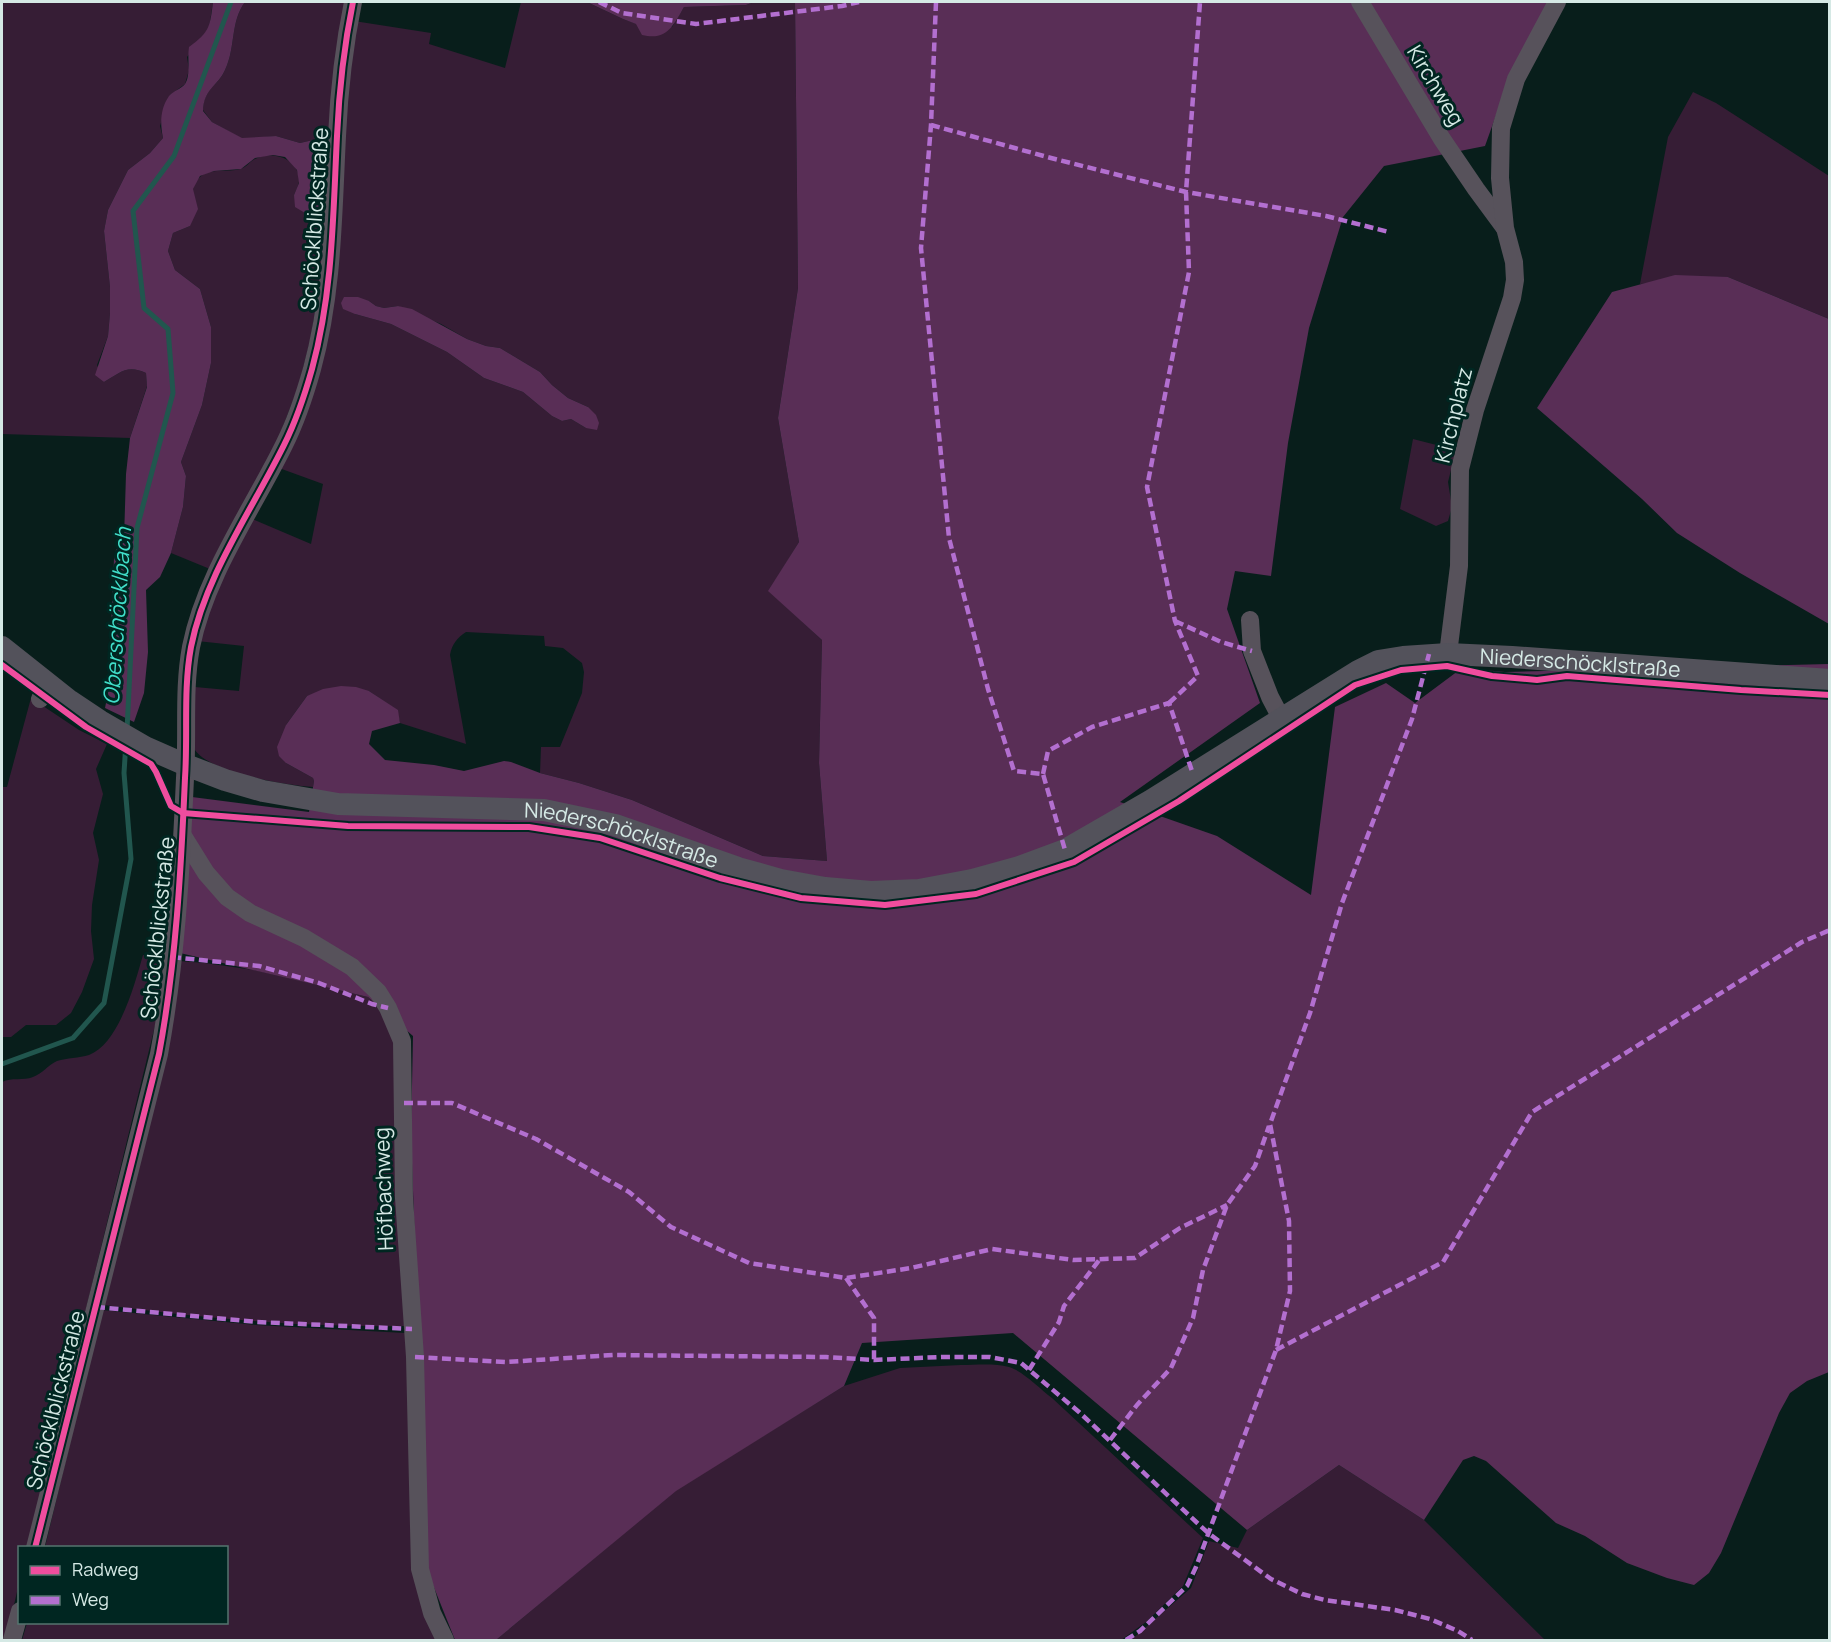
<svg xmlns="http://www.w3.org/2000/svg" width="1831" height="1642" font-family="Manrope,sans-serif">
  <rect width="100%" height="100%" fill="#081e1b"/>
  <!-- green -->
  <g fill="#361d35" fill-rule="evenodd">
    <path d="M 2,2 L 213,2 L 209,28 L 187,57 L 189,70 L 185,84 L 170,95 L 160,126 L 163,138 L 150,153 L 128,170 L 108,210 L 104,231 L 110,287 L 110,313 L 108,336 L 97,365 L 104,382 C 120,373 127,364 146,373 L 147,386 L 130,438 L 2,434 Z"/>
    <path d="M 245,2 L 345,2 L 329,133 L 323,266 L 310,341 L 298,388 L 278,439 L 210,569 L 171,553 L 183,507 L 186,476 L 181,462 L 202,405 L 211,363 L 211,327 L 200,289 L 175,270 L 168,251 L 173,233 L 190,226 C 191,212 188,187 200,177 C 211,167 228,173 240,169 C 246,168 250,161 255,159 C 274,150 300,159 299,182 C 298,186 296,191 294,195 L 305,213 L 319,208 L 324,200 L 325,186 L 320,176 L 322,166 L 313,140 L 300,143 L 276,136 L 242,139 L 212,122 L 203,110 C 204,88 218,86 225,70 C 236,47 230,22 245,2 Z"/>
    <path d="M 521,2 L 587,2 L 623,19 L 637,24 L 672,27 L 684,7 L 746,5 L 754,2 L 795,2 L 798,288 L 778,418 L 799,542 L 769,591 L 822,640 L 819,763 L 827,861 L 763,856 L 632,800 L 579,783 L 540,773 L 541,747 L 560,747 L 582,693 L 584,672 L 582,663 L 563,648 L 545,646 L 544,636 L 466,632 C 457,638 452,644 450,655 L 466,744 L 400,723 L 397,710 L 369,691 L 307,696 L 286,725 L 286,763 L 313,778 L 314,781 L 313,787 C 285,785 211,773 195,750 L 195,687 L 239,691 L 244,646 L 197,641 L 201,627 L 250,518 L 311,544 L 323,484 L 279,468 L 310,392 L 354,21 L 431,33 L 429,44 L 505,68 ZM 369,301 L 376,306 L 384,308 L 398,306 L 441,324 L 467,339 L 486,346 L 500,348 L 540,372 L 552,385 L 568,398 L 588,407 L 586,428 L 571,419 L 562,421 L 552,416 L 523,392 L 484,378 L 447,352 L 391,324 L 355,314 Z"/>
    <path d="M 1693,92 L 1716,103 L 1829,176 L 1829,319 L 1728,277 L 1640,284 L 1668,137 Z"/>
    <path d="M 1413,439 L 1456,450 L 1448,482 L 1452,507 L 1448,521 L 1436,526 L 1400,509 Z"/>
    <path d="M 31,698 L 79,730 L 107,744 L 96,769 L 103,794 L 93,833 L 99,860 L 92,905 L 91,931 L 94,959 L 82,992 L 71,1013 L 56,1025 L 26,1025 L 11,1037 L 2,1037 L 2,787 L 7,787 Z"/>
    <path d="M 143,955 L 159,957 L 161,1001 L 28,1547 L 20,1548 L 19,1583 L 6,1640 L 2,1640 L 2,1082 C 12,1077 23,1081 33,1077 C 42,1074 48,1065 57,1061 C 67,1058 79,1058 89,1055 C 119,1044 135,983 143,955 Z"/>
    <path d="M 179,961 L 205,963 L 254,970 L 368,997 L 389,1015 L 396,1038 L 406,1326 C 305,1328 203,1318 104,1305 Z"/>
    <path d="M 102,1310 L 256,1325 L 405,1333 L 437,1640 L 22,1640 L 27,1623 L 226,1622 L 226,1548 L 45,1547 Z"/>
    <path d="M 961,1365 C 976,1365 994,1363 1009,1367 C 1023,1371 1040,1389 1052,1398 L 1203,1538 L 1183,1586 L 1146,1622 L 1121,1640 L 496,1640 L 676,1490 L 844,1386 L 900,1368 Z"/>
    <path d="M 1339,1465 L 1424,1520 L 1545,1640 L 1131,1640 L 1191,1588 L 1209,1541 L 1238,1548 L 1247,1530 Z"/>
  </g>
  <!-- forest -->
  <g fill="#592e56">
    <path d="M 213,2 L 245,2 C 230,22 236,47 225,70 C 218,86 204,88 203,111 L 212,122 L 242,138 L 276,136 L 300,143 L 313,140 L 321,144 C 323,156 319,170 320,177 C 321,181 324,183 325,186 C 328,203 319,208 305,213 L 295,207 L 294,195 L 299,183 L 297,170 L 285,157 L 273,155 L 255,158 L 241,169 L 214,171 L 200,176 L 193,189 L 198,209 L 190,226 L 173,233 L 168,251 L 175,270 L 200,289 L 211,327 L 211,363 L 202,405 L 181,462 L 186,476 L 183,507 L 171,553 L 160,577 L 146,590 L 148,652 L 144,693 L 134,722 L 105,708 L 108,693 L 114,559 L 116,550 L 124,539 L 126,474 L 130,438 L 147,387 L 146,373 C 127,364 120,373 104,382 L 95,375 L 108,336 L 110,313 L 110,287 L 104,231 L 108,210 L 128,170 L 150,153 L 163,138 C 160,124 160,109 169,96 C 173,91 181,89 185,84 C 191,75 187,58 189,47 C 210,32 210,26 213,2 Z"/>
    <path d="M 587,2 L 754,2 L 746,5 L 684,7 C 673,26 667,41 642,35 L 636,24 L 623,19 Z"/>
    <path d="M 795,2 L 1551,2 L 1510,76 L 1485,146 L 1384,166 L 1343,217 L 1309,328 L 1288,443 L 1271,576 L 1235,571 L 1227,609 L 1260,703 L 1120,802 L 1217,836 L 1311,895 L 1335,707 L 1386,683 L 1415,703 L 1462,668 L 1505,672 L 1829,664 L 1829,1372 L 1807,1381 L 1790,1393 L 1779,1413 L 1721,1553 L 1709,1573 L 1694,1585 L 1667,1578 L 1627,1563 L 1585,1536 L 1556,1523 L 1486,1461 L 1474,1456 L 1463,1460 L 1424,1520 L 1339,1465 L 1247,1530 L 1013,1333 L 862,1343 L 844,1386 L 676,1491 L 496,1640 L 455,1640 L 427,1570 L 411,1136 L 413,1036 L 368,997 L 180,953 L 192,797 L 309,812 L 314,781 L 313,778 L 286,763 L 279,756 L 277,747 L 286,725 L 307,696 L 323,689 L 341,686 L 356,687 L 369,691 L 398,710 L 400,723 L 372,731 L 369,744 L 385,760 L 434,765 L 464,771 L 504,761 L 511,762 L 540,773 L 579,783 L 632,800 L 763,856 L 827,861 L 819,763 L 822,640 L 768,591 L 799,542 L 778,418 L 798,288 Z"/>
    <path d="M 1675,275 L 1728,277 L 1829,319 L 1829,624 L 1740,573 L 1677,533 L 1642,499 L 1537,408 L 1612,292 Z"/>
    <path d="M 344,297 L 358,297 L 369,301 L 376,306 L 384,308 L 398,306 L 412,309 L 467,339 L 486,346 L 500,348 L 540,372 L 552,385 L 568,398 L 588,407 L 596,415 L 599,423 L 597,430 L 586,428 L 571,419 L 562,421 L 552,416 L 523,392 L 484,378 L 447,352 L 391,324 L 355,314 L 343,309 L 341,303 Z"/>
  </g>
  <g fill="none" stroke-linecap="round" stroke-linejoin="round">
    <!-- stream -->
    <g stroke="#21564e" stroke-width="5">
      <path d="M 127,730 L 137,528 L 173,393 L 168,329 L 144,308 L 133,211 L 174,156 L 231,2"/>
      <path d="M 2,1064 L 73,1038 L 104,1003 L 131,859 L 124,773 L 126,742"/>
    </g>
    <!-- minor -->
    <g stroke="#57525b" stroke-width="18">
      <path d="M 1360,2 L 1442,139 L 1476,189 L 1504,227"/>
      <path d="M 1250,620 L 1252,651 L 1270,697 L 1281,718"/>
      <path d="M 1448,654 L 1459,566 L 1460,469 L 1475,410 L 1512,298 L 1515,280 L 1514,262 L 1505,228 L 1500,178 L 1501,128 L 1516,79 L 1557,2"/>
      <path d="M 40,699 L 49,684"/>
      <path d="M 183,836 L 206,873 L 227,897 L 250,913 L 304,938 L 352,967 L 378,992 L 388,1008 L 402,1041 L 404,1198 L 415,1357 L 420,1569 L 432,1613 L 445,1640"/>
      <path d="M 35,1548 L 159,1054 C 176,963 181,870 185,778 C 188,734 183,690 191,647 C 205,576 252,510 284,445 C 296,421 305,394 312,369 C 333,292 333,215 337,136 C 339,91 344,46 353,2"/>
      <path d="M 12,1640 L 20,1611"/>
    </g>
    <!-- major -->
    <path stroke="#53525b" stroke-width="22" id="s1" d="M 2,647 L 70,701 L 100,721 L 145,747 L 186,765 L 225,780 L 263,791 L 338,804 L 544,810 L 615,825 L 738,868 L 781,880 L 825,888 L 871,892 L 919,890 L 972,880 L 1019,867 L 1065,850 L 1150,801 L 1358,671 L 1378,661 L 1403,657 L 1448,654 L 1512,657 L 1830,680"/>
    <!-- quiet -->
    <g stroke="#b36fd0" stroke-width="4.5" stroke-dasharray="9 4.5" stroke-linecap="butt">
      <path d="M 599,2 L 622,13 L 696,24 L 842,6 L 859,2"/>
      <path d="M 936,2 L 931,125 L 921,248 L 949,538 L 988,689 L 1014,771 L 1043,774 L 1065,850"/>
      <path d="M 931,125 L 1051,158 L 1186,192 L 1326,216 L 1389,232"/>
      <path d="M 1175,621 L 1221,642 L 1252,651"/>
      <path d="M 1169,703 L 1198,676 L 1175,621 L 1147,487 L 1189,272 L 1186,192 L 1200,2"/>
      <path d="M 1043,774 L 1048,751 L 1092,727 L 1169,703 L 1193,774"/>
      <path d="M 172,957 L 259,966 L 319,983 L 372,1004 L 388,1008"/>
      <path d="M 404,1103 L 452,1103 L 536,1139 L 629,1192 L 671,1227 L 749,1263 L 846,1278 L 911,1268 L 992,1249 L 1073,1260 L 1135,1258 L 1180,1228 L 1227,1205"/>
      <path d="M 846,1278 L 874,1318 L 874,1360"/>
      <path d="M 96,1307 L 257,1322 L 412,1329"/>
      <path d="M 1276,1350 L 1443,1262 L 1532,1112 L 1802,942 L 1830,930"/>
      <path d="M 415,1357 L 506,1362 L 613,1355 L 826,1357 L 874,1360 L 941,1357 L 990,1357 L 1021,1363 L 1079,1412 L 1208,1533 L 1271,1579 L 1302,1594 L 1325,1600 L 1395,1610 L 1430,1619 L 1458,1631 L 1472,1640"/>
      <path d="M 1029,1370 L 1059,1322 L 1064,1306 L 1100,1259"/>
      <path d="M 1110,1440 L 1137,1405 L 1171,1368 L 1193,1318 L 1203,1270 L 1227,1205 L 1255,1166 L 1269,1126"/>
      <path d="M 1126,1640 L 1140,1631 L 1187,1586 L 1196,1567 L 1276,1350 L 1290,1291 L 1289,1221 L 1270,1124 L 1310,1013 L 1342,903 L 1412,719 L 1429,654"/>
    </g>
    <!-- cycleway casing -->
    <g stroke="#002621" stroke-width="10">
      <g id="cycleway">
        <path d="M 2,665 L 86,727 L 151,764 L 156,772 L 171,806 L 183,813 L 348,826 L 529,827 L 600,838 L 720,878 L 801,898 L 885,905 L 976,894 L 1074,862 L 1179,801 L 1355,685 L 1401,670 L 1447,666 L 1492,676 L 1537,680 L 1567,676 L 1741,690 L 1830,695"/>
        <path d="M 35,1548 L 159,1054 C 176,963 181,870 185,778 C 188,734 183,690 191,647 C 205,576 252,510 284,445 C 296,421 305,394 312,369 C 333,292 333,215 337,136 C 339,91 344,46 353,2"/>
      </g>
    </g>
    <!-- cycleway -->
    <use href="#cycleway" stroke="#ef4d9e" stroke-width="6"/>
  </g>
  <g text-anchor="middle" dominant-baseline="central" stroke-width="6" stroke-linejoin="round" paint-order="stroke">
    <!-- street labels -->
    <g font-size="21" fill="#d5e9e5" stroke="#002621">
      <text transform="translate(1436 85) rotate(59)">Kirchweg</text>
      <text transform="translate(314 219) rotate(-86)">Schöcklblickstraße</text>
      <text transform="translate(1453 415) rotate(-76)">Kirchplatz</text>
      <text stroke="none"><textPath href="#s1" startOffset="1690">Niederschöcklstraße</textPath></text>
      <text stroke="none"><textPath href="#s1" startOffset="664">Niederschöcklstraße</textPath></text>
      <text transform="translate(157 928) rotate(-84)">Schöcklblickstraße</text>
      <text transform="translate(383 1189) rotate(-92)">Höfbachweg</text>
      <text transform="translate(55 1400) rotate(-76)">Schöcklblickstraße</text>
    </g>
    <!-- water labels -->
    <g font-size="22" font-style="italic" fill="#40dec9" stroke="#002621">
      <text transform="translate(117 616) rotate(-86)">Oberschöcklbach</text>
    </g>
  </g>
  <!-- border -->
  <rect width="1831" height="1642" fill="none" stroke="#d5e9e5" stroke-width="6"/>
  <!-- legend -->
  <rect x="18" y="1546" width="210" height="78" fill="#002621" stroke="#55746f" stroke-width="1.5"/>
  <rect x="30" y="1566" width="30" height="9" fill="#ef4d9e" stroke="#55746f" stroke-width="1.5"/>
  <text x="72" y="1576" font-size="18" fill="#d5e9e5">Radweg</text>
  <rect x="30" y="1596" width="30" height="9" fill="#b36fd0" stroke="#55746f" stroke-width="1.5"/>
  <text x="72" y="1606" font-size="18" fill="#d5e9e5">Weg</text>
</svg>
